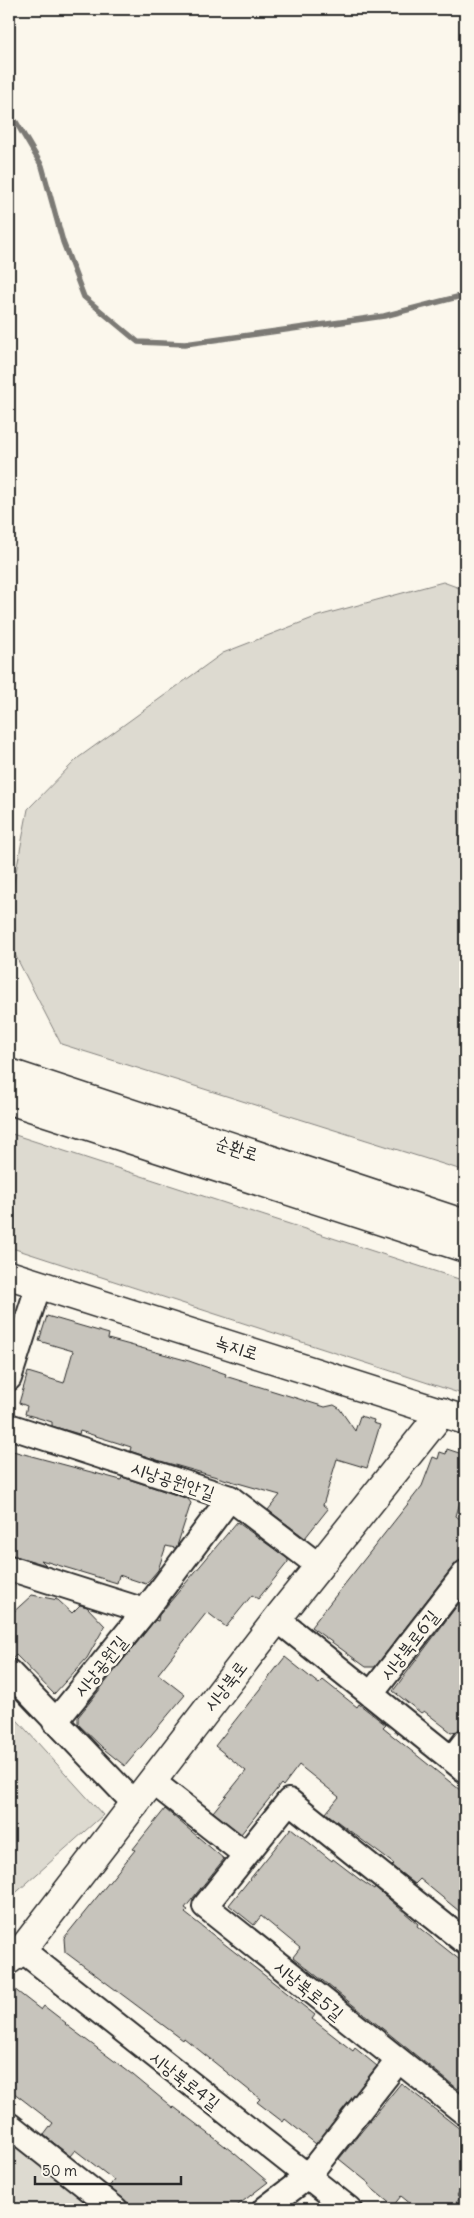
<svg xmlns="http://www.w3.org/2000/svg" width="474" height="2218" font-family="Delius,'Poor Story',sans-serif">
  <rect width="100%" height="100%" fill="#fbf7ec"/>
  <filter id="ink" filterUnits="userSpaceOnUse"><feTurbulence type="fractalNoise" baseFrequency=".02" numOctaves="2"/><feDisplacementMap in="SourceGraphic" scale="10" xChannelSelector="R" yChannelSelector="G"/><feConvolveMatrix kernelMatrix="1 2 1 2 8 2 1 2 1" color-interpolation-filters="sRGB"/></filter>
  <g filter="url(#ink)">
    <!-- green -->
    <g fill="#dddad0" stroke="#84827e">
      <path d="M 443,582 L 465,590 L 465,1171 L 61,1044 L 9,943 L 9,908 L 28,809 L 78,758 L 223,653 L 318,616 Z"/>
      <path d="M 9,1133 L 465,1281 L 465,1395 L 9,1247 Z"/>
      <path d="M 9,1711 L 103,1815 L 9,1899 Z"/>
      <path d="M 9,2141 L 95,2209 L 9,2209 Z"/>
    </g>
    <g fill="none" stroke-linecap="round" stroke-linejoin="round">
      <!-- stream -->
      <path stroke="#7b7a75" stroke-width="5.5" d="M 9,118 L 16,122 L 42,166 L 63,242 L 84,297 L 138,342 L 185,344 L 384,316 L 465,295"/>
    </g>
    <!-- building -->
    <g fill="#c7c4bc" stroke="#2b2b2b">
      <path d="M 47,1316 L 109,1334 L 108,1339 L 189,1361 L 226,1374 L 225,1376 L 325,1407 L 334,1405 L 339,1408 L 355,1431 L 360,1416 L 374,1420 L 373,1423 L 380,1425 L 367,1468 L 337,1459 L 323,1505 L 328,1509 L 305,1538 L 268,1510 L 280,1495 L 157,1460 L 130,1451 L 131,1447 L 80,1431 L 79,1434 L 52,1426 L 52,1422 L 25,1414 L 27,1406 L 19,1403 L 28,1372 L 64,1383 L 73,1351 L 39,1341 Z"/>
      <path d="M 447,1449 L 465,1455 L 465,1486 L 456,1516 L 465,1523 L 465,1560 L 454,1565 L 375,1667 L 366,1667 L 311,1627 L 422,1486 L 433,1457 L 438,1459 L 440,1452 L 446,1454 Z"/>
      <path d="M 9,1450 L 121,1480 L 122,1477 L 188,1499 L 191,1503 L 177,1546 L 175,1548 L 166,1546 L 158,1570 L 146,1584 L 119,1575 L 117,1583 L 41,1560 L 46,1565 L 9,1554 Z"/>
      <path d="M 237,1522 L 288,1559 L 288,1562 L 258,1599 L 252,1595 L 226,1627 L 207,1612 L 158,1674 L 185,1695 L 125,1766 L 105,1750 L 78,1724 L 78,1717 L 155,1620 L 158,1621 L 159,1615 Z"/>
      <path d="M 32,1595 L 58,1600 L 72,1613 L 80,1605 L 87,1607 L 105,1626 L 87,1658 L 54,1694 L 16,1655 L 12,1659 L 9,1659 L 9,1616 Z"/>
      <path d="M 465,1595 L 465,1722 L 458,1731 L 451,1732 L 424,1711 L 421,1713 L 393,1691 Z"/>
      <path d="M 285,1657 L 319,1684 L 323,1680 L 357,1707 L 359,1704 L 386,1725 L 383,1728 L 465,1794 L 465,1916 L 420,1879 L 415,1884 L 392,1866 L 394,1864 L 326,1813 L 339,1797 L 299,1765 L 283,1786 L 281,1784 L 241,1834 L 213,1812 L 246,1771 L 215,1746 Z"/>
      <path d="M 165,1809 L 224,1859 L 185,1908 L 188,1910 L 185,1913 L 315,2015 L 312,2019 L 353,2051 L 355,2048 L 377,2066 L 316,2144 L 285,2119 L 283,2122 L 257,2102 L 260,2099 L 184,2038 L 183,2040 L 65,1952 L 64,1938 L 135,1850 L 133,1849 Z"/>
      <path d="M 291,1828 L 332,1861 L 333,1859 L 359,1879 L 374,1889 L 375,1887 L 418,1924 L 417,1926 L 465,1964 L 465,2080 L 458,2089 L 293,1957 L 300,1948 L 261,1916 L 254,1925 L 229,1905 Z"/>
      <path d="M 9,1985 L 41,2010 L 44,2006 L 66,2023 L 65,2024 L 133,2075 L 173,2108 L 174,2107 L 234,2153 L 268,2182 L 233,2209 L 136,2209 L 109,2187 L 114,2180 L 75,2150 L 70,2156 L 44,2135 L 53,2123 L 9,2089 Z"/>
      <path d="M 401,2083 L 465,2133 L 465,2185 L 457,2195 L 460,2198 L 451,2209 L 417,2209 L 401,2196 L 393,2206 L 369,2186 L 370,2184 L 339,2159 Z"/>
    </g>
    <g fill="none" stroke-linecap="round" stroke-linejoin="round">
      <!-- street casing -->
      <g stroke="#2b2b2b" stroke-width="28">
        <g id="street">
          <path d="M 9,1378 L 39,1284"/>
          <path d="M 9,1426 L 230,1498 L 319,1566"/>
          <path d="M 9,1568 L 145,1611"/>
          <path d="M 277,1619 L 465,1770"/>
          <path d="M 9,1672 L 136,1805"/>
          <path d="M 371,1694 L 465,1573"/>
          <path d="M 55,1722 L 145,1611 L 230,1498"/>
          <path d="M 452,1759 L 465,1742"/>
          <path d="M 152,1781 L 245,1854"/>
          <path d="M 465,1942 L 289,1801 L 205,1906 L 465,2113"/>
          <path d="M 22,1950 L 349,2209"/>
          <path d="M 9,2125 L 115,2209"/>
          <path d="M 265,2209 L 307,2177 L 398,2061"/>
        </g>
      </g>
      <!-- secondary casing -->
      <g stroke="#2b2b2b" stroke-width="31">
        <g id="secondary">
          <path d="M 9,1073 L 465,1224"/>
          <path d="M 9,1100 L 465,1248"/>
          <path d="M 9,1275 L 465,1420"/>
          <path d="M 9,1960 L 22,1950 L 277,1619 L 442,1412"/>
        </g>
      </g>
      <!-- street -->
      <use href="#street" stroke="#fbf7ec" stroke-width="24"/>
      <!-- secondary -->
      <use href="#secondary" stroke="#fbf7ec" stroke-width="28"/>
    </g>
  </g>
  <g text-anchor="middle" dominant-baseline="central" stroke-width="5" stroke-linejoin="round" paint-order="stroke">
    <!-- street labels -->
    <g font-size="18" fill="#2b2b2b" stroke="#fbf7ec">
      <text transform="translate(237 1148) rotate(18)">순환로</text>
      <text transform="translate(237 1347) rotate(18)">녹지로</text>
      <text transform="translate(173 1480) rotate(18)">시낭공원안길</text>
      <text transform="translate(409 1645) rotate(-52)">시낭북로6길</text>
      <text transform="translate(100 1666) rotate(-51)">시낭공원길</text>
      <text transform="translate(225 1686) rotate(-52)">시낭북로</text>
      <text transform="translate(309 1990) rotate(39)">시낭북로5길</text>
      <text transform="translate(185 2080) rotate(38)">시낭북로4길</text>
    </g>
  </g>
  <!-- margin -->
  <rect width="474" height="2218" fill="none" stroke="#fbf7ec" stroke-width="30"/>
  <rect x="15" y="15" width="444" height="2188" fill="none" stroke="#2b2b2b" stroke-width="2" filter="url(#ink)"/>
  <!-- scale -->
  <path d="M35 2176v8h146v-8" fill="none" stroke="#2b2b2b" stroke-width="2.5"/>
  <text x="42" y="2176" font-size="15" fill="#2b2b2b" stroke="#fbf7ec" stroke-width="4" paint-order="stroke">50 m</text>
</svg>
